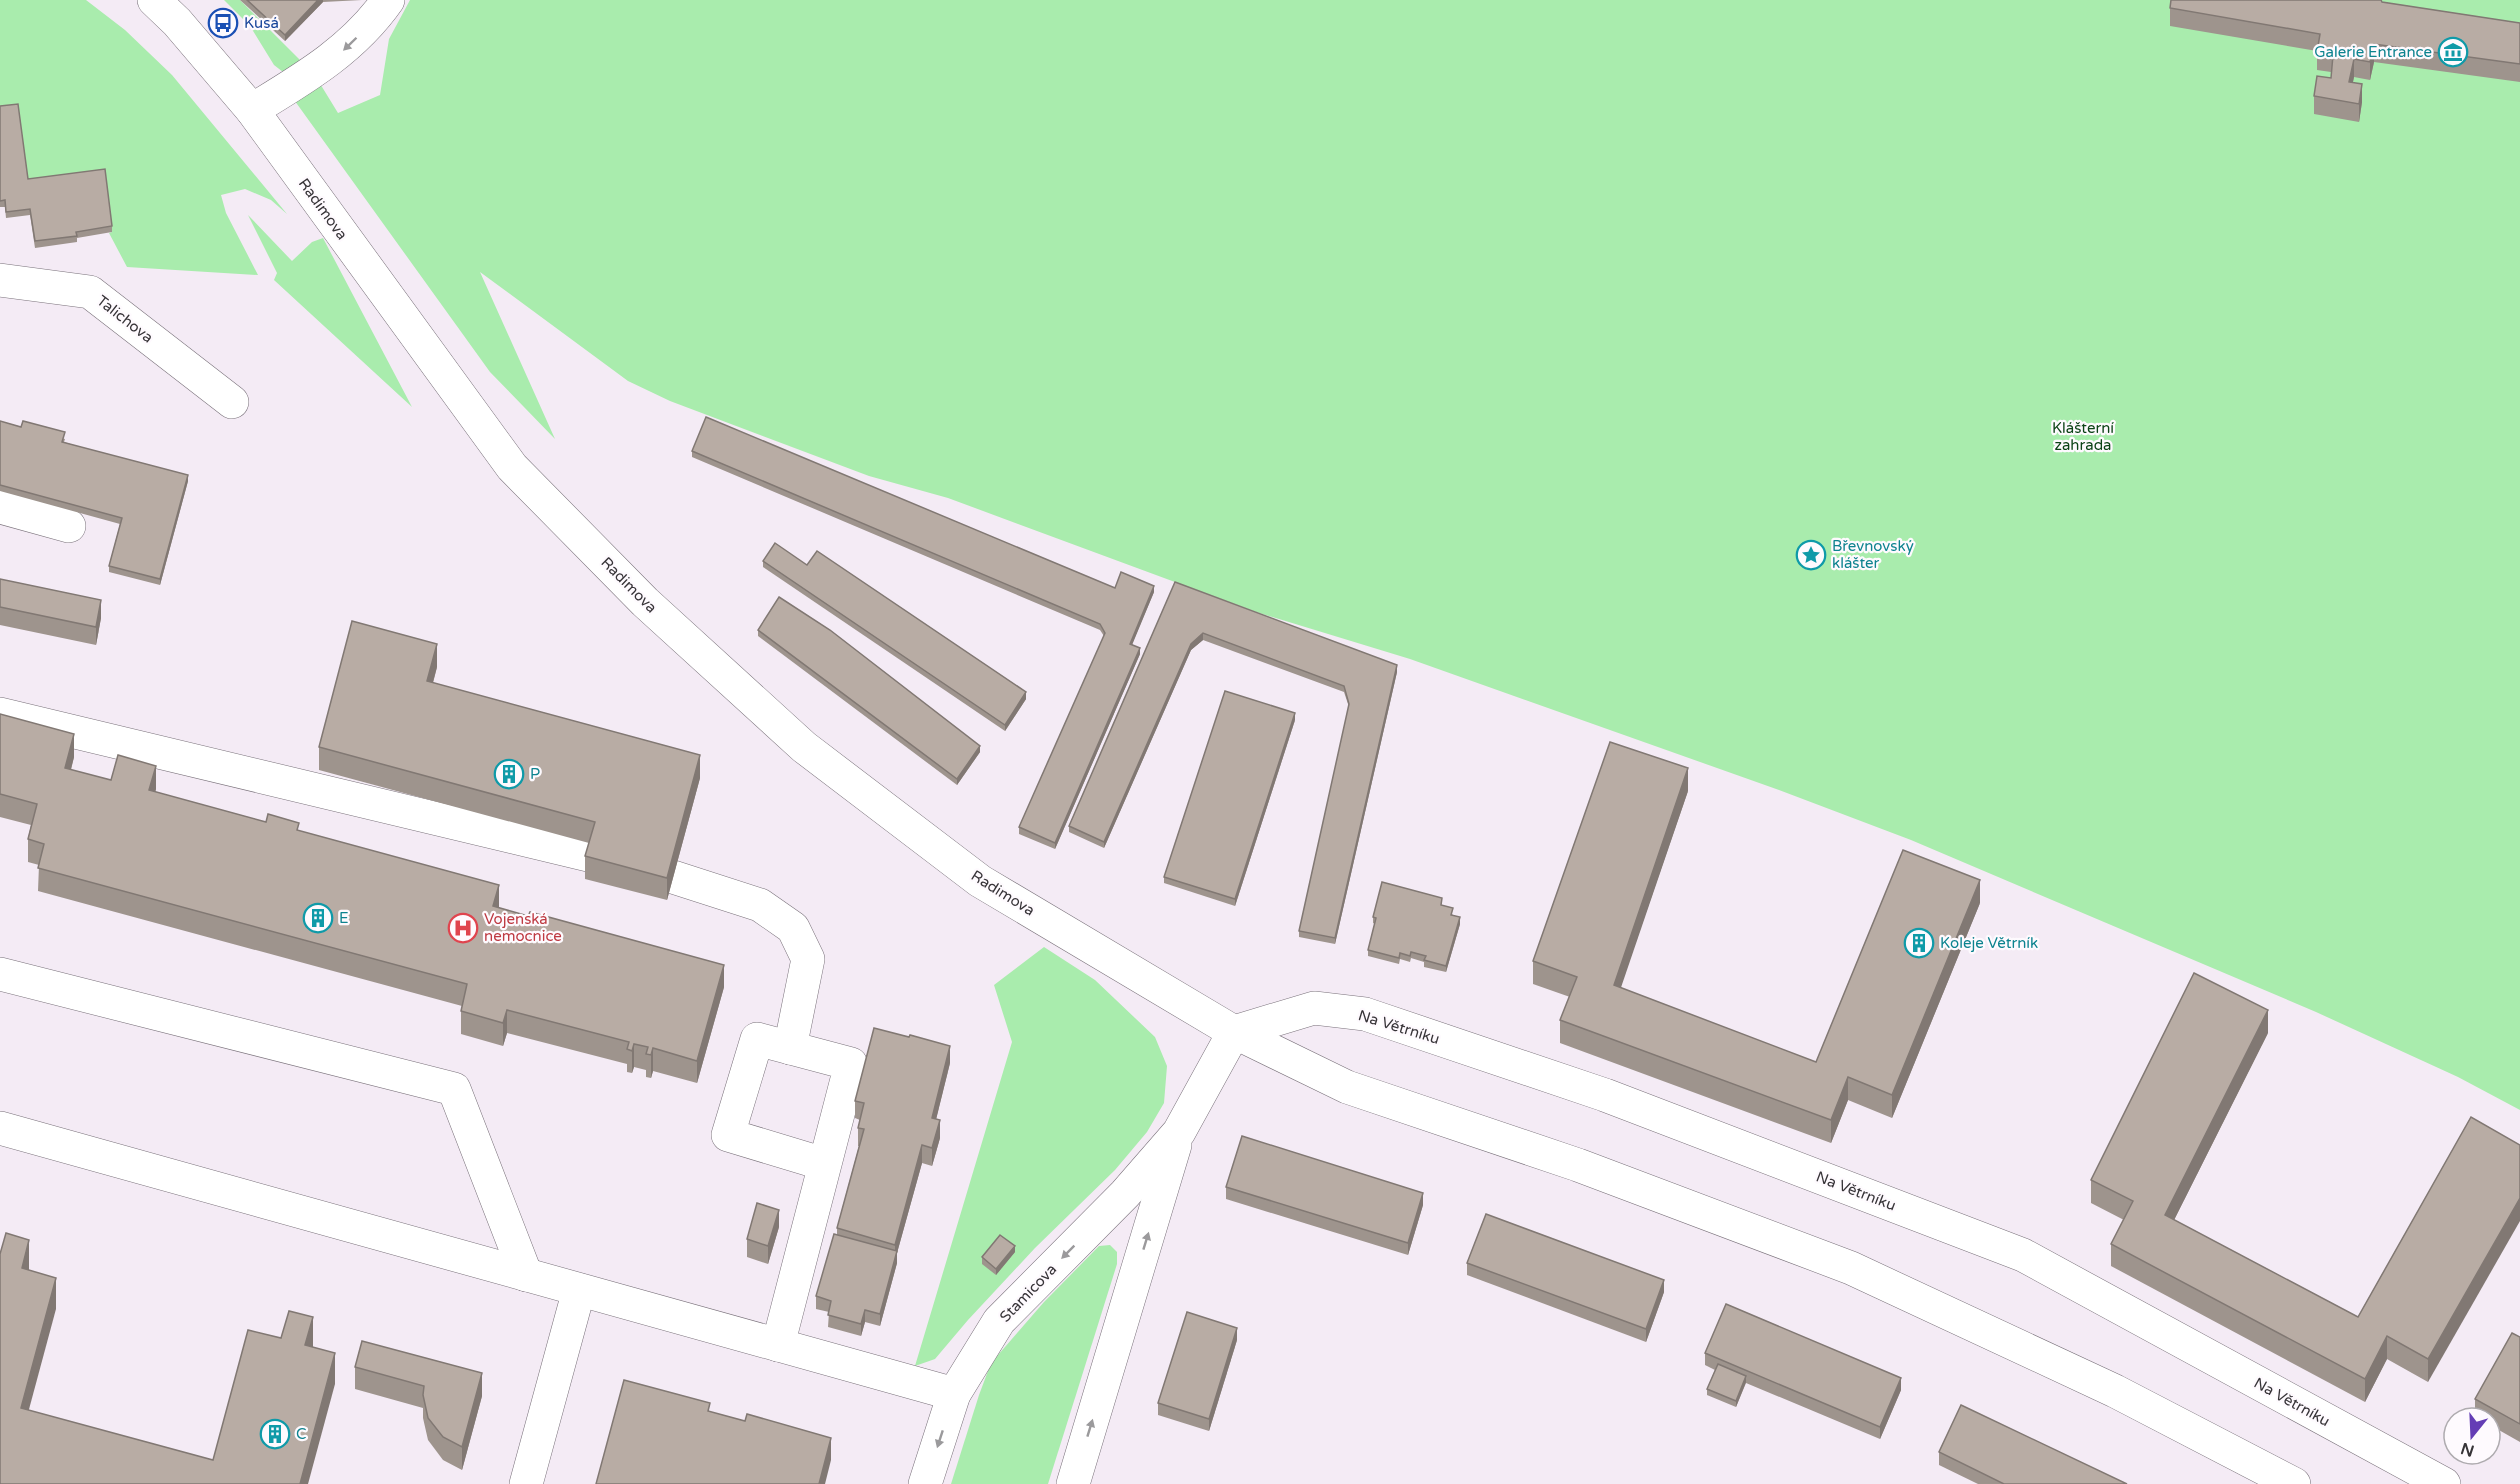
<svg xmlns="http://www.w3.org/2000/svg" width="2520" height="1484" font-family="'Varela Round',sans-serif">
  <rect width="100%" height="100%" fill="#f4ebf5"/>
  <!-- green -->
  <g fill="#a9ecad">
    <path d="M 0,0 L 86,0 L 125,30 L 172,75 L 287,214 L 271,200 L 245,189 L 221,195 L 226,213 L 258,275 L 127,267 L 109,233 L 112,232 L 28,185 L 0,112 Z"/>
    <path d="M 224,0 L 240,0 L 302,62 L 283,72 L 274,65 L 250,26 Z"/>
    <path d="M 410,0 L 2520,0 L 2520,1110 L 2458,1077 L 2316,1012 L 1911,840 L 1779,790 L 1410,659 L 1256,612 L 948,498 L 869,476 L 670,401 L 628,381 L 480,272 L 555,439 L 490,372 L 292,97 L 319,82 L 338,113 L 380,95 L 389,39 Z"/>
    <path d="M 248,215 L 292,261 L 312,242 L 323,238 L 412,407 L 274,280 L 277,273 Z"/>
    <path d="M 1044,947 L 1095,980 L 1155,1037 L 1167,1066 L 1164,1103 L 1147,1132 L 1115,1170 L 1035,1248 L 968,1320 L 935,1359 L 915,1366 L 1012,1042 L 994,985 Z"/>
    <path d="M 1110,1245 L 1117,1252 L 1117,1264 L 1048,1484 L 951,1484 L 979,1395 L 991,1363 L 1044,1302 L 1099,1246 Z"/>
  </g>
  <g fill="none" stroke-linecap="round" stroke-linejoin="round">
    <!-- minor casing -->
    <g stroke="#7a727b" stroke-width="34">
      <g id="minor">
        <path d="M 154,0 L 177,22 L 252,110 L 512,467 L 645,602 L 804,747 L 980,881 L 1234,1032 L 1347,1087 L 1578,1165 L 1851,1268 L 2115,1391 L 2294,1484"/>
        <path d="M 252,110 C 303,79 353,50 388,0"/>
        <path d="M 0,280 L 90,292 L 232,402"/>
        <path d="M 0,507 L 69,526"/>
        <path d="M 0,714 L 592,856"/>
        <path d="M 673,877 L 760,905 L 793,928 L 808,959 L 790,1048"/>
        <path d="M 0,974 L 454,1089 L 526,1275"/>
        <path d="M 1234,1032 L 1314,1008 L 1365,1014 L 1605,1095 L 2023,1255 L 2444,1484"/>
        <path d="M 0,1128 L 954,1394"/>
        <path d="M 778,1345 L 851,1064 L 757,1039 L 728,1135 L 824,1164"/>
        <path d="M 526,1484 L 579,1290"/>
        <path d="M 925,1484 L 954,1394 L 999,1321 L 1125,1194 L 1179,1132 L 1234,1032"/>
        <path d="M 1073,1484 L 1175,1145"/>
      </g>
    </g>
    <!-- minor -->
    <use href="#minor" stroke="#fff" stroke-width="33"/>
  </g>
  <!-- wall -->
  <g fill="#9e948d">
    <path d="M 240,0 L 362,0 L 323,2 L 285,41 Z"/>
    <path d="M 2382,2 L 2520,23 L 2520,82 L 2374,62 L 2370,80 L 2354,77 L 2353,82 L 2362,102 L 2359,122 L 2314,114 L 2314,96 L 2331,78 L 2331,72 L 2317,70 L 2317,51 L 2170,26 L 2170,8 Z"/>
    <path d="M 0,106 L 28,179 L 112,226 L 112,232 L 77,238 L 77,242 L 35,248 L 30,215 L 6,218 L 5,207 L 0,207 Z"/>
    <path d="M 0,421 L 65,439 L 64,442 L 188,481 L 160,585 L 109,572 L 109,566 L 120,524 L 0,491 Z"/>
    <path d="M 692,451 L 1115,588 L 1154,592 L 1132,644 L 1140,654 L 1055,849 L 1019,834 L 1019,827 L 1104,636 L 1100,630 L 692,457 Z"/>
    <path d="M 763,561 L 807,565 L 1026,699 L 1005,731 L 763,567 Z"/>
    <path d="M 0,579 L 101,618 L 96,645 L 0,625 Z"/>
    <path d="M 1175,582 L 1397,672 L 1335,944 L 1299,937 L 1299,931 L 1349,707 L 1344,692 L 1203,640 L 1191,650 L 1104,848 L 1069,832 L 1069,826 Z"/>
    <path d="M 758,630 L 980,752 L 957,785 L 758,636 Z"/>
    <path d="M 437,667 L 433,683 L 700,778 L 667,900 L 585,879 L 585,856 L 589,843 L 319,770 L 319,747 Z"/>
    <path d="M 0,714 L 74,757 L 71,770 L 111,780 L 156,789 L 155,792 L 299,831 L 499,908 L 724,987 L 697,1083 L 653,1071 L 651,1078 L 646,1077 L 646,1070 L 634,1067 L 632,1073 L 627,1072 L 627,1064 L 507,1033 L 503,1046 L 461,1034 L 461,1011 L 462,1006 L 38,891 L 39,865 L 28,862 L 28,839 L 31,825 L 0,817 Z"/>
    <path d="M 1295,720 L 1235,906 L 1164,883 L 1164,877 Z"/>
    <path d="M 1688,791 L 1620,988 L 1816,1062 L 1980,903 L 1892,1118 L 1848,1100 L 1831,1143 L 1560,1043 L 1560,1020 L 1570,997 L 1533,984 L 1533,961 Z"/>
    <path d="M 1442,905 L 1453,915 L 1460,924 L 1446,972 L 1424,967 L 1424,962 L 1411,958 L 1410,962 L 1400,959 L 1399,964 L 1368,956 L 1368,950 L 1375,924 L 1373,923 L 1373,917 Z"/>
    <path d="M 2268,1033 L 2174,1220 L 2358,1317 L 2471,1117 L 2428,1382 L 2387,1359 L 2365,1402 L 2111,1266 L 2111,1244 L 2124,1220 L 2091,1203 L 2091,1180 Z"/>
    <path d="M 950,1063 L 936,1119 L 940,1138 L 932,1166 L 922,1163 L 897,1253 L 897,1263 L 880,1326 L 865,1322 L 861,1336 L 828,1327 L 829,1312 L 816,1309 L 816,1296 L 837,1234 L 837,1228 L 859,1146 L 858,1146 L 858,1128 L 860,1120 L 855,1118 L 855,1101 Z"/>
    <path d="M 1226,1187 L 1423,1205 L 1408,1255 L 1226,1199 Z"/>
    <path d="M 779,1227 L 768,1264 L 747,1257 L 747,1239 Z"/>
    <path d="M 1015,1252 L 996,1275 L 982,1264 L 982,1257 Z"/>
    <path d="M 1467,1263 L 1664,1292 L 1646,1342 L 1467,1275 Z"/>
    <path d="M 2520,1337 L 2520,1442 L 2490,1425 L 2490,1418 L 2478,1418 L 2475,1416 L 2475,1399 Z"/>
    <path d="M 1237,1340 L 1209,1431 L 1158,1415 L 1158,1403 Z"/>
    <path d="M 1705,1353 L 1901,1390 L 1880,1439 L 1746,1383 L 1736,1407 L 1707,1395 L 1707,1389 L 1715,1370 L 1705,1365 Z"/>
    <path d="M 355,1367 L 482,1396 L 462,1470 L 443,1460 L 428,1440 L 423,1418 L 423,1408 L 355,1389 Z"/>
    <path d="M 1939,1452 L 2127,1484 L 1978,1484 L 1939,1465 Z"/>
  </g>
  <!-- shaded-wall -->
  <g fill="#817873">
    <path d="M 318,0 L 323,0 L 323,2 L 285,41 L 285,35 Z"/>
    <path d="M 2374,44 L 2374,62 L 2370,80 L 2370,62 Z"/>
    <path d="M 2354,59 L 2354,77 L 2349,99 L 2349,82 Z"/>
    <path d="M 2362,84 L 2362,102 L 2359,122 L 2359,104 Z"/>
    <path d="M 188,475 L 188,481 L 160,585 L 160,579 Z"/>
    <path d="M 1154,586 L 1154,592 L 1130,650 L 1130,644 Z"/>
    <path d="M 101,600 L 101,618 L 96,645 L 96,627 Z"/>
    <path d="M 1203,633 L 1203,640 L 1191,650 L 1104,848 L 1104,842 L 1191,644 Z"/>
    <path d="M 437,644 L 437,667 L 427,704 L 427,681 Z"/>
    <path d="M 1140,648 L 1140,654 L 1055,849 L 1055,843 Z"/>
    <path d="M 1397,665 L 1397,672 L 1335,944 L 1335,938 Z"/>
    <path d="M 1026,692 L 1026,699 L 1005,731 L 1005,725 Z"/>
    <path d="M 1295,713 L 1295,720 L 1235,906 L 1235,899 Z"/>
    <path d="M 74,734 L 74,757 L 65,791 L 65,768 Z"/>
    <path d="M 980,746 L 980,752 L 957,785 L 957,779 Z"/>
    <path d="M 700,755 L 700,778 L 667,900 L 667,878 Z"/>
    <path d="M 156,766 L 156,789 L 149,813 L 149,790 Z"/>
    <path d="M 1688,768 L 1688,791 L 1614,1008 L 1614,985 Z"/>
    <path d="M 1980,880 L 1980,903 L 1892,1118 L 1892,1095 Z"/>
    <path d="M 499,885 L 499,908 L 493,906 Z"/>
    <path d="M 1460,917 L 1460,924 L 1446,972 L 1446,966 Z"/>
    <path d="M 724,965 L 724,987 L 697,1083 L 697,1061 Z"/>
    <path d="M 507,1010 L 507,1033 L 503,1046 L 503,1023 Z"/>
    <path d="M 2268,1010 L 2268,1033 L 2165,1238 L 2165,1215 Z"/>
    <path d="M 634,1044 L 634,1067 L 632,1073 L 632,1051 Z"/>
    <path d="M 950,1046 L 950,1063 L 932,1136 L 932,1118 Z"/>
    <path d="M 653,1048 L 653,1071 L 651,1078 L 651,1055 Z"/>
    <path d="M 1848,1077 L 1848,1100 L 1831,1143 L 1831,1120 Z"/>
    <path d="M 940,1120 L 940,1138 L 932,1166 L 932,1148 Z"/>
    <path d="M 922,1145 L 922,1163 L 897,1253 L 897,1263 L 880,1326 L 880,1314 L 895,1260 L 895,1245 Z"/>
    <path d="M 1423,1193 L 1423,1205 L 1408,1255 L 1408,1243 Z"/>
    <path d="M 2520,1198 L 2520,1221 L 2428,1382 L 2428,1359 Z"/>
    <path d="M 779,1210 L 779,1227 L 768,1264 L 768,1246 Z"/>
    <path d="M 29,1240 L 29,1271 L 22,1268 Z"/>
    <path d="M 1015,1246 L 1015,1252 L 996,1275 L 996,1269 Z"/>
    <path d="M 56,1278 L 56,1309 L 21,1439 L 21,1408 Z"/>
    <path d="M 1664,1280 L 1664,1292 L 1646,1342 L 1646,1329 Z"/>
    <path d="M 865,1310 L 865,1322 L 861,1336 L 861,1324 Z"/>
    <path d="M 313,1317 L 313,1348 L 305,1345 Z"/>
    <path d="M 1237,1328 L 1237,1340 L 1209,1431 L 1209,1419 Z"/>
    <path d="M 2387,1336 L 2387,1359 L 2365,1402 L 2365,1379 Z"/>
    <path d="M 335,1353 L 335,1384 L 308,1484 L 300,1484 Z"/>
    <path d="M 482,1373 L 482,1396 L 462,1470 L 462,1447 Z"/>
    <path d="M 1746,1376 L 1746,1382 L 1736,1407 L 1736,1401 Z"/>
    <path d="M 1901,1378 L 1901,1390 L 1880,1439 L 1880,1427 Z"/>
    <path d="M 831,1438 L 831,1460 L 825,1484 L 819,1484 Z"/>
  </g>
  <!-- building -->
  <g fill="#b8aca4" stroke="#817873" stroke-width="1.5">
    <path d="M 247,0 L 318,0 L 285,35 Z"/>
    <path d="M 2171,0 L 2381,0 L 2382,2 L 2520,23 L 2520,64 L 2374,44 L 2370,62 L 2354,59 L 2349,82 L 2362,84 L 2359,104 L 2314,96 L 2317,76 L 2331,78 L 2333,55 L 2317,52 L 2320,34 L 2170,8 Z"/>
    <path d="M 18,104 L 28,179 L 105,169 L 112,226 L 76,232 L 77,236 L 35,241 L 30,209 L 6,212 L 5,200 L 0,201 L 0,106 Z"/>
    <path d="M 706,417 L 1115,588 L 1121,572 L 1154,586 L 1130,644 L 1140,648 L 1055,843 L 1019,827 L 1105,633 L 1100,624 L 692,451 Z"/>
    <path d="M 0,421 L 21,427 L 23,421 L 65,432 L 62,442 L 188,475 L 160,579 L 109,566 L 122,518 L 0,485 Z"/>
    <path d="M 775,543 L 807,565 L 817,551 L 1026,692 L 1005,725 L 763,561 Z"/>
    <path d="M 0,579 L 101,600 L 96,627 L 0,607 Z"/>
    <path d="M 1175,582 L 1397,665 L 1335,938 L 1299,931 L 1349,704 L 1344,686 L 1203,633 L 1191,644 L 1104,842 L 1069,826 Z"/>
    <path d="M 779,597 L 830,630 L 980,746 L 957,779 L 758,630 Z"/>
    <path d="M 352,621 L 437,644 L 427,681 L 700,755 L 667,878 L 585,856 L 595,822 L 319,747 Z"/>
    <path d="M 1225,691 L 1295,713 L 1235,899 L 1164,877 Z"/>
    <path d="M 0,714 L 74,734 L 65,768 L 111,780 L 118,755 L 156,766 L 149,790 L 266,822 L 268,814 L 299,823 L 297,830 L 499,885 L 493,906 L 528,916 L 530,912 L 724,965 L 697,1061 L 653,1048 L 651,1055 L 646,1054 L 648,1047 L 634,1044 L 632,1051 L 627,1049 L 629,1042 L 507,1010 L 503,1023 L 461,1011 L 467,984 L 38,868 L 44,844 L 28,839 L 37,804 L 0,794 Z"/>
    <path d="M 1610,742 L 1688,768 L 1614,985 L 1816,1062 L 1903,850 L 1980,880 L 1892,1095 L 1848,1077 L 1831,1120 L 1560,1020 L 1577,977 L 1533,961 Z"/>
    <path d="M 1382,882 L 1442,898 L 1441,905 L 1453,908 L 1451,915 L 1460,917 L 1446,966 L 1424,960 L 1426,956 L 1411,952 L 1410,956 L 1400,953 L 1399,958 L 1368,950 L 1376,918 L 1373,917 Z"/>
    <path d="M 2194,973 L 2268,1010 L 2165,1215 L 2358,1317 L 2471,1117 L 2520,1145 L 2520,1198 L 2428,1359 L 2387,1336 L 2365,1379 L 2111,1244 L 2133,1201 L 2091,1180 Z"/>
    <path d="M 874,1028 L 909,1037 L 910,1035 L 950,1046 L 932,1118 L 940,1120 L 932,1148 L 922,1145 L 895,1245 L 837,1228 L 864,1129 L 858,1128 L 864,1103 L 855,1101 Z"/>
    <path d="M 1242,1136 L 1423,1193 L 1408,1243 L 1226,1187 Z"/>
    <path d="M 757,1203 L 779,1210 L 768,1246 L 747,1239 Z"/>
    <path d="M 1486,1214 L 1664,1280 L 1646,1329 L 1467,1263 Z"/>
    <path d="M 6,1233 L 29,1240 L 22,1268 L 56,1278 L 21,1408 L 213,1460 L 248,1330 L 281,1338 L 289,1311 L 313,1317 L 305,1345 L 335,1353 L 300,1484 L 301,1484 L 0,1484 L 0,1254 Z"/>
    <path d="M 834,1234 L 897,1251 L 880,1314 L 865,1310 L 861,1324 L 828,1315 L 831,1301 L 816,1296 Z"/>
    <path d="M 1000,1235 L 1015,1246 L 996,1269 L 982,1257 Z"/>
    <path d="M 1726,1304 L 1901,1378 L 1880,1427 L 1705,1353 Z"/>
    <path d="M 1187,1312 L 1237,1328 L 1209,1419 L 1158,1403 Z"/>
    <path d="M 2512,1333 L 2520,1337 L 2520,1424 L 2475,1399 Z"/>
    <path d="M 362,1341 L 482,1373 L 462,1447 L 443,1437 L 428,1418 L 423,1395 L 424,1386 L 355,1367 Z"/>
    <path d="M 1718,1364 L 1746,1376 L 1736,1401 L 1707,1389 Z"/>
    <path d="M 624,1380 L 710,1403 L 708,1411 L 745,1421 L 747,1414 L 831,1438 L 819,1484 L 596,1484 Z"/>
    <path d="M 1961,1405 L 2127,1484 L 2004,1484 L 1939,1452 Z"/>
  </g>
  <!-- one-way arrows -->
  <defs><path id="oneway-solid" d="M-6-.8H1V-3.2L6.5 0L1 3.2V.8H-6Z" transform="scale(1.5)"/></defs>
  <g fill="#9b9a9c">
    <use href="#oneway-solid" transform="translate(350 44) rotate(136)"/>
    <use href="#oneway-solid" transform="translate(1146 1241) rotate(-73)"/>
    <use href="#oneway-solid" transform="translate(1068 1252) rotate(135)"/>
    <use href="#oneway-solid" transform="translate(1090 1428) rotate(-73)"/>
    <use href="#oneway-solid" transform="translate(940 1439) rotate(108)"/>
  </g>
  <!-- icons -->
  <defs>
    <g id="bus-ring" transform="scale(1.5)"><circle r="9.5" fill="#fefafe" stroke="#1a4fb4" stroke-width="1.5"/><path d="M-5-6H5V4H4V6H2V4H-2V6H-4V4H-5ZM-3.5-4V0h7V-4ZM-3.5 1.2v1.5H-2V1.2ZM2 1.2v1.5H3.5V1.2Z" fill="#1a4fb4"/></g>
    <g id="museum-ring" transform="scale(1.5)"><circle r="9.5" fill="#fefafe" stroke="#0f9aa8" stroke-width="1.5"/><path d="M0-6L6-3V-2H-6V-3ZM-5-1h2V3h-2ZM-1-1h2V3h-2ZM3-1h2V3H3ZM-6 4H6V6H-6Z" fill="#0f9aa8"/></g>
    <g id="sight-ring" transform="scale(1.5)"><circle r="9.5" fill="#fefafe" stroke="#0f9aa8" stroke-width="1.5"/><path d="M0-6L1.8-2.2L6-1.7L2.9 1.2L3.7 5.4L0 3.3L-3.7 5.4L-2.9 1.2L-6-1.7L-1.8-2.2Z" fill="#0f9aa8"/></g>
    <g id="building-ring" transform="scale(1.5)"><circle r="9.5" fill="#fefafe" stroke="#0f9aa8" stroke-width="1.5"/><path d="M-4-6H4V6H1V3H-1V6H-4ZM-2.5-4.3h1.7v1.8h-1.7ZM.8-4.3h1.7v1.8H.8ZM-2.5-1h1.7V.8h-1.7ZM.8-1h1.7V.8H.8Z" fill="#0f9aa8"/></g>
    <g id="hospital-ring" transform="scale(1.5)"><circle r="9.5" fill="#fefafe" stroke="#e0444e" stroke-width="1.5"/><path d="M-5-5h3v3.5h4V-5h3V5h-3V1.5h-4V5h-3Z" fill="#e0444e"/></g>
  </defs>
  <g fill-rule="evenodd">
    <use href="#bus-ring" x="223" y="23"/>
    <use href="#museum-ring" x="2453" y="52"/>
    <use href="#sight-ring" x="1811" y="555"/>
    <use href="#building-ring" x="509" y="774"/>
    <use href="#building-ring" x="318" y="918"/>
    <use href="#hospital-ring" x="463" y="928"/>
    <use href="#building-ring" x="1919" y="943"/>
    <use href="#building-ring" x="275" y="1434"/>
  </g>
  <g text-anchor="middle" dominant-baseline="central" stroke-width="4.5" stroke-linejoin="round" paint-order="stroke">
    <!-- transit labels -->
    <g font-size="15" fill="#164399" stroke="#fefafe" text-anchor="start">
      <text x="244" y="23">Kusá</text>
    </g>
    <!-- culture labels -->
    <g font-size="15" fill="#0d838f" stroke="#fefafe" text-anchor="start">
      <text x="2432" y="52" text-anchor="end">Galerie Entrance</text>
      <text x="1832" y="546">Břevnovský<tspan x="1832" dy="17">klášter</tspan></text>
      <text x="530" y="774">P</text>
      <text x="339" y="918">E</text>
      <text x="1940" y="943">Koleje Větrník</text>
      <text x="296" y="1434">C</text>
    </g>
    <!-- street labels -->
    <g font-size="15" fill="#373438" stroke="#fefafe">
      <text transform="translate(323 209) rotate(54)">Radimova</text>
      <text transform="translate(125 319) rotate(38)">Talichova</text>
      <text transform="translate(629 585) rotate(45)">Radimova</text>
      <text transform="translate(1003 893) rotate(32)">Radimova</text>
      <text transform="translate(1399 1027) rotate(17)">Na Větrníku</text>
      <text transform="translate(1856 1191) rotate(21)">Na Větrníku</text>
      <text transform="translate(1028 1293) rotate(-46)">Stamicova</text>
      <text transform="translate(2292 1402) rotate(29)">Na Větrníku</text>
    </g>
    <!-- park labels -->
    <g font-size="15" fill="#0c4316" stroke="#fefafe">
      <text x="2083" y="428">Klášterní<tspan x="2083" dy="17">zahrada</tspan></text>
    </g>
    <!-- health labels -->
    <g font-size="15" fill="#be3a42" stroke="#fefafe" text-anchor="start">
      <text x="484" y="919">Vojenská<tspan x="484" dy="17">nemocnice</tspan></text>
    </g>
  </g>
  <!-- north arrow -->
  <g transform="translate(2472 1436) rotate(198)"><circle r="28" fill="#fefafe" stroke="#aeabaf" stroke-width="1.5"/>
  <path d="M0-4.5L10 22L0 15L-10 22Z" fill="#643db5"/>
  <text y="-9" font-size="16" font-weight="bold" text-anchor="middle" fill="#373438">N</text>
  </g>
</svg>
